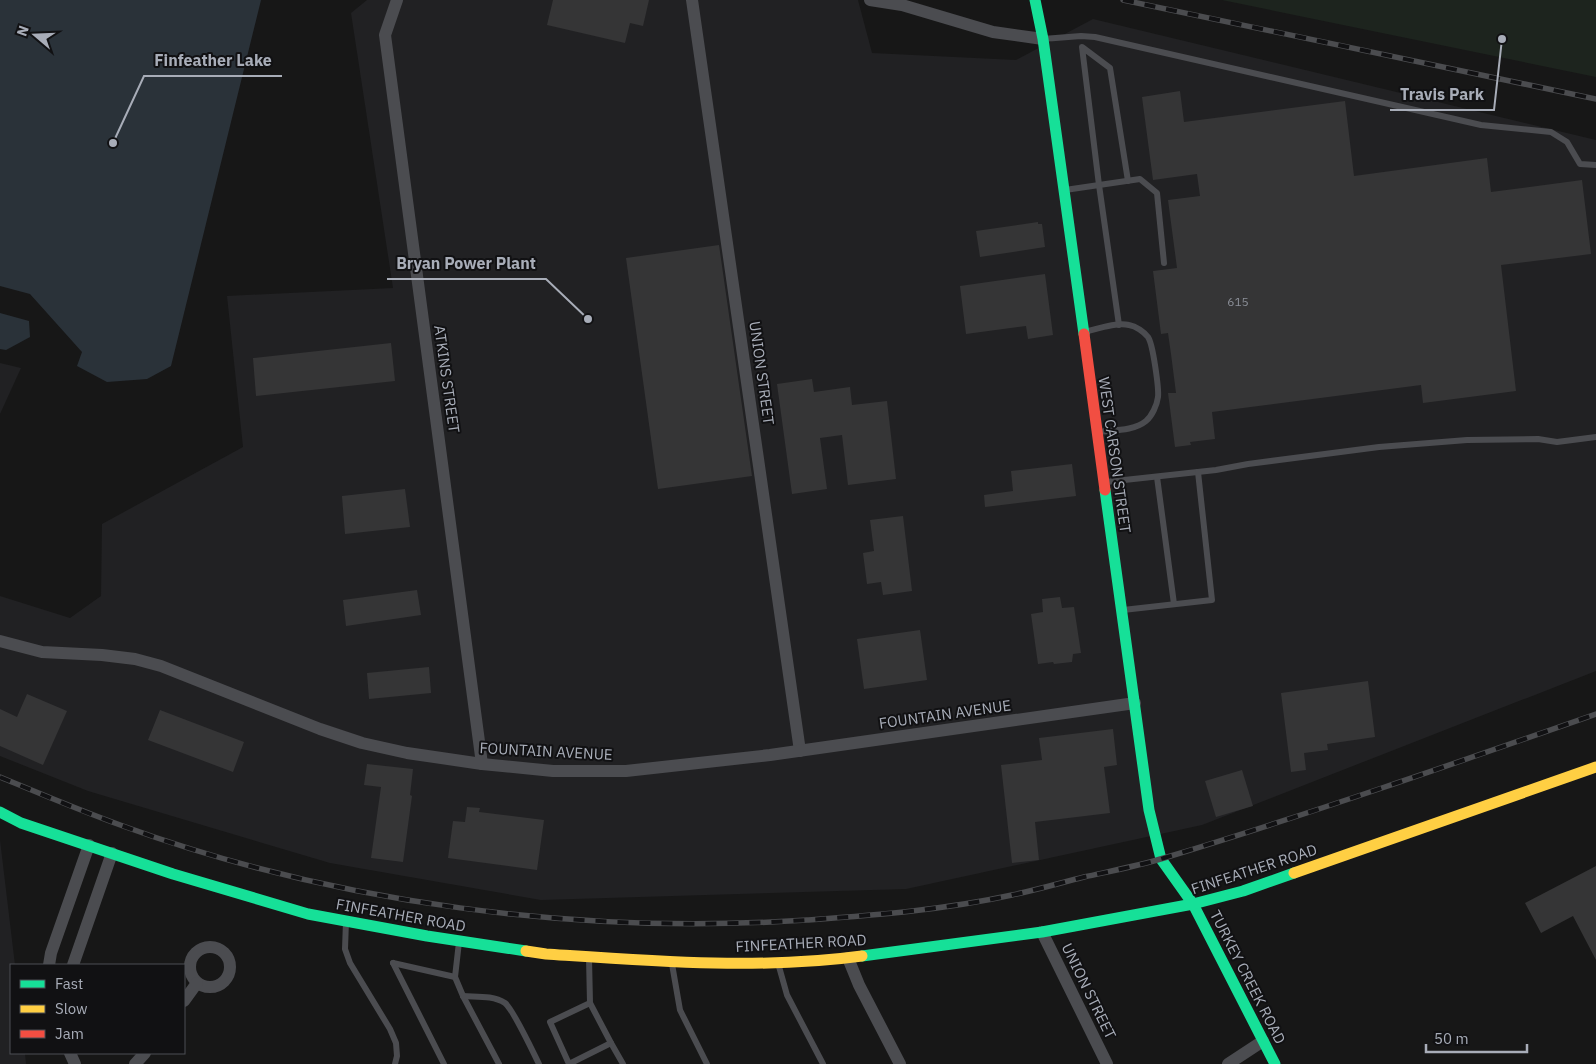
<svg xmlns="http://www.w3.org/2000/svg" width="1596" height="1064" font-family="'IBM Plex Sans',sans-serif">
  <rect width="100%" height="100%" fill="#171717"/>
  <!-- built -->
  <g fill="#212123">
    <path d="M 367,0 L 858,0 L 872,53 L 1016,60 L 1093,19 L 1596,140 L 1596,671 L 1202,825 L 906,889 L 541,900 L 330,863 L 88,791 L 0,756 L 0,596 L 70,618 L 101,596 L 102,524 L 243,447 L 227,296 L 393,288 L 351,13 Z"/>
    <path d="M 0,363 L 21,368 L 0,414 Z"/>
    <path d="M 0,840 L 15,965 L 11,965 L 11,1053 L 25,1053 L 26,1064 L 0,1064 Z"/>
  </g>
  <!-- green -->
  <path fill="#1d241e" d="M 1222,0 L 1596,0 L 1596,77 Z"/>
  <!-- water -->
  <g fill="#2a3239">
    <path d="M 0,0 L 261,0 L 171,366 L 147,379 L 107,382 L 77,366 L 82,352 L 30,294 L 0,286 Z"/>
    <path d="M 0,313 L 29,321 L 30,337 L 6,350 L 0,349 Z"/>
  </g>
  <!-- building -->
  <g fill="#353536">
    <path d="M 553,0 L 649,0 L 643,26 L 630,23 L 625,43 L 547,25 Z"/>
    <path d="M 1180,91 L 1184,122 L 1345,101 L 1354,176 L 1487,158 L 1491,192 L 1582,180 L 1591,254 L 1501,265 L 1516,391 L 1423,403 L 1421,385 L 1212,412 L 1215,439 L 1190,442 L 1191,445 L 1175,447 L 1168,393 L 1176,393 L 1171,354 L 1168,333 L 1161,334 L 1153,271 L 1177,268 L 1168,200 L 1200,196 L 1197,174 L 1153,180 L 1142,97 Z"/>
    <path d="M 1038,222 L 1038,224 L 1042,224 L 1045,247 L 980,257 L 976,231 Z"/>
    <path d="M 719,245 L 752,476 L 658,489 L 626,258 Z"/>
    <path d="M 1045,274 L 1053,335 L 1028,339 L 1026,326 L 966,334 L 960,286 Z"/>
    <path d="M 391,343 L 395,381 L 256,396 L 253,358 Z"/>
    <path d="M 812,379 L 814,392 L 850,387 L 852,405 L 887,401 L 896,479 L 848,485 L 842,435 L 820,438 L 827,489 L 792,494 L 777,384 Z"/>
    <path d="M 1072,464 L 1076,496 L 985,507 L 984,495 L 1013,491 L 1011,471 Z"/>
    <path d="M 405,489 L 410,527 L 345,534 L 342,496 Z"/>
    <path d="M 903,516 L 912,591 L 883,595 L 881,582 L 867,584 L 863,553 L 874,551 L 870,520 Z"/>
    <path d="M 417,590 L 421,615 L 346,626 L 343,600 Z"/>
    <path d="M 1060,597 L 1062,608 L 1074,607 L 1081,653 L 1073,654 L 1072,662 L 1054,664 L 1053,662 L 1038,664 L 1031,614 L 1043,612 L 1042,599 Z"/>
    <path d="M 920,630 L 927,680 L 864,689 L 857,639 Z"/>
    <path d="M 429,667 L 431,693 L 369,699 L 367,673 Z"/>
    <path d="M 1368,681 L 1375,737 L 1327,744 L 1328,750 L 1304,753 L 1306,770 L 1291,772 L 1281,693 Z"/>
    <path d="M 27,694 L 67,711 L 43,765 L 0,746 L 0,709 L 17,717 Z"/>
    <path d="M 160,710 L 244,742 L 233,772 L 148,740 Z"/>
    <path d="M 1113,729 L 1117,765 L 1104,767 L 1110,813 L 1035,822 L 1039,860 L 1012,863 L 1001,765 L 1042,760 L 1039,738 Z"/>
    <path d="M 367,764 L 413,769 L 410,795 L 412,796 L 403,862 L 371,858 L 381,787 L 364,785 Z"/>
    <path d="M 1242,770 L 1253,806 L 1216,817 L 1205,781 Z"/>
    <path d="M 467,807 L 480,808 L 479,812 L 544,820 L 537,870 L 448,858 L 453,821 L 465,822 Z"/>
    <path d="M 1596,866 L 1596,960 L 1573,916 L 1541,933 L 1525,903 Z"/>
  </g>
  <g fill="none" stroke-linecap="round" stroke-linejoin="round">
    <!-- lane -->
    <g stroke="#4b4c50" stroke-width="6">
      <path d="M 1043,39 L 1081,36 L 1095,37 L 1481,125 L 1551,132 L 1567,142 L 1580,164 L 1596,165"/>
      <path d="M 1065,190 L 1140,179 L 1157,193 L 1164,263"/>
      <path d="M 1119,325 L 1099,185 L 1082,47 L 1110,68 L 1128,181"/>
      <path d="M 1084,332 C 1097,329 1116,322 1129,325 C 1136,326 1144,332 1148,337 C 1153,344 1159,389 1158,397 C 1157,405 1152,416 1146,421 C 1134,431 1113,430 1098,432"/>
      <path d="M 1157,477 L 1174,604"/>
      <path d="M 1106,482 L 1216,470 L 1248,464 L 1379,447 L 1467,440 L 1538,439 L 1557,442 L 1596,437"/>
      <path d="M 1123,610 L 1212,600 L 1198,472"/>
      <path d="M 346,921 L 345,949 L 350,963 L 390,1029 L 396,1043 L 397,1056 L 395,1064"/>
      <path d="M 459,942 L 455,977 L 463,996 L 499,1064"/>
      <path d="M 589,958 L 590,1003 L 550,1022 L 569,1064 L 611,1043 L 590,1003"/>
      <path d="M 393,963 L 444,1064"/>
      <path d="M 393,963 L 455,977"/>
      <path d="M 778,963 L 787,995 L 823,1064"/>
      <path d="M 672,964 L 680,1010 L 707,1064"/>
      <path d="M 463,996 C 476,997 493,995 505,1003 C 513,1009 533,1052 539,1064"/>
      <path d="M 611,1043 L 623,1064"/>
    </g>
    <!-- street -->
    <g stroke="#4b4c50" stroke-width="12">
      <path d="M 397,0 L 385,35 L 482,764"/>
      <path d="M 692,0 L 800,751"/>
      <path d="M 870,0 L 902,5 L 993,32 L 1043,39"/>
      <path d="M 0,641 L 42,652 L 102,655 L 135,659 L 161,666 L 320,729 L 362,743 L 407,753 L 482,764 L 553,771 L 626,771 L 770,755 L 1135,703"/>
      <path d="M 1042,932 L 1107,1064"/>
      <circle cx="210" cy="967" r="20"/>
      <path d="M 848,958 L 859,985 L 900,1064"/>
      <path d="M 49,965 L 51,953 L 89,845"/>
      <path d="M 73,965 L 112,853"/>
      <path d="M 184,1001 L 197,983"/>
      <path d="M 70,1053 L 75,1064"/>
      <path d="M 135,1064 L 145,1053"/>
      <path d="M 1228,1064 L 1263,1041"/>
    </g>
    <!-- fast -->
    <g stroke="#16e098" stroke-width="11">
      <path d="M 1035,0 L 1043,39 L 1084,334"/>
      <path d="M 1105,490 L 1149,810 L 1161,859 L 1193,904 L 1275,1064"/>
      <path d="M 0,812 L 21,823 L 173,874 L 308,914 L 427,936 L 526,951"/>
      <path d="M 862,956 L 1042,932 L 1193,904 L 1243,891 L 1294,873"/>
    </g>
    <!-- slow -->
    <g stroke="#ffcf43" stroke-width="11">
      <path d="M 1294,873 L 1596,767"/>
      <path d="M 526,951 L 546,954 C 649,961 759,970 862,956"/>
    </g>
    <!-- jam -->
    <path stroke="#f24e42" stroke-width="11" d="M 1084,334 L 1105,490"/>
    <!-- rail casing -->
    <g stroke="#4b4c4f" stroke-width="5.5">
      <g id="rail">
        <path d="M 1123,0 L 1596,99"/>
        <path d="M 0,777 C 41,794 81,811 123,826 C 337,904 580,935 807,920 C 875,915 944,910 1012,895 C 1036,890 1060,883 1084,877 C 1111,871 1138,866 1164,858 C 1310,814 1453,764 1596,714"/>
      </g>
    </g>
    <!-- rail -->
    <use href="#rail" stroke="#111113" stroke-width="4" stroke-dasharray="11" stroke-linecap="butt"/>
  </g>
  <g text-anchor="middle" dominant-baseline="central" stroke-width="4" stroke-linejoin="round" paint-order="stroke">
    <!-- number labels -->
    <g font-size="12" fill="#8b8f98">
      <text x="1238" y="301">615</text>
    </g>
    <!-- street labels -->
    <g font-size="15" fill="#a8adb8" stroke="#111113">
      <text transform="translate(762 373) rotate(82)">UNION STREET</text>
      <text transform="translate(447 379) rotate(82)">ATKINS STREET</text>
      <text transform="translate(1115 455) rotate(82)">WEST CARSON STREET</text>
      <text transform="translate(945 714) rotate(-8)">FOUNTAIN AVENUE</text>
      <text transform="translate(546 751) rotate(3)">FOUNTAIN AVENUE</text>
      <text transform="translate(1254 869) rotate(-18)">FINFEATHER ROAD</text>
      <text transform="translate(401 915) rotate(10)">FINFEATHER ROAD</text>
      <text transform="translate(801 943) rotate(-3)">FINFEATHER ROAD</text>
      <text transform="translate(1248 977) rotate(63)">TURKEY CREEK ROAD</text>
      <text transform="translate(1089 991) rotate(64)">UNION STREET</text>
    </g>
  </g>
  <!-- callouts -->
  <path fill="none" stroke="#a8adb8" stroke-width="2" d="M113 143L144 76H282M1502 39L1494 110H1390M588 319L546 279H387"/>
  <g fill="#a8adb8" stroke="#111113" stroke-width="2">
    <circle cx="113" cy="143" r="5"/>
    <circle cx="1502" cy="39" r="5"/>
    <circle cx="588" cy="319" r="5"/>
  </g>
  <g font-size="16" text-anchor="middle" font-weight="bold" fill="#a8adb8" stroke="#111113" stroke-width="4" stroke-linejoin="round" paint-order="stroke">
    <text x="213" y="66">Finfeather Lake</text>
    <text x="1442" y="100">Travis Park</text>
    <text x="466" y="269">Bryan Power Plant</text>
  </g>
  <!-- legend -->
  <rect x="10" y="964" width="175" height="90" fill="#111113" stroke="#4d4f55"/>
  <rect x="20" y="980" width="25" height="8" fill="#16e098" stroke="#4d4f55"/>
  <text x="55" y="989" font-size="15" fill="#a8adb8">Fast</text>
  <rect x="20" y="1005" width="25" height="8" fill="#ffcf43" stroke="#4d4f55"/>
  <text x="55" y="1014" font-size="15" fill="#a8adb8">Slow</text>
  <rect x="20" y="1030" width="25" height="8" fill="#f24e42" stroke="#4d4f55"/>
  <text x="55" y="1039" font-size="15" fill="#a8adb8">Jam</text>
  <!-- north arrow -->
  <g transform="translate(35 35) rotate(289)" stroke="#111113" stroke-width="4" paint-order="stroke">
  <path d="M0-4L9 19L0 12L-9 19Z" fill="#a8adb8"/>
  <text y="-8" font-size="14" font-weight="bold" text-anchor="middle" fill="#a8adb8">N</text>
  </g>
  <!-- scale -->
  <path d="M1426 1044v8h101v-8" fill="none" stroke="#a8adb8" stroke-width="2.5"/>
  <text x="1434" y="1044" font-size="15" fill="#a8adb8" stroke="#111113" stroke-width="4" paint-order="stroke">50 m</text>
</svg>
